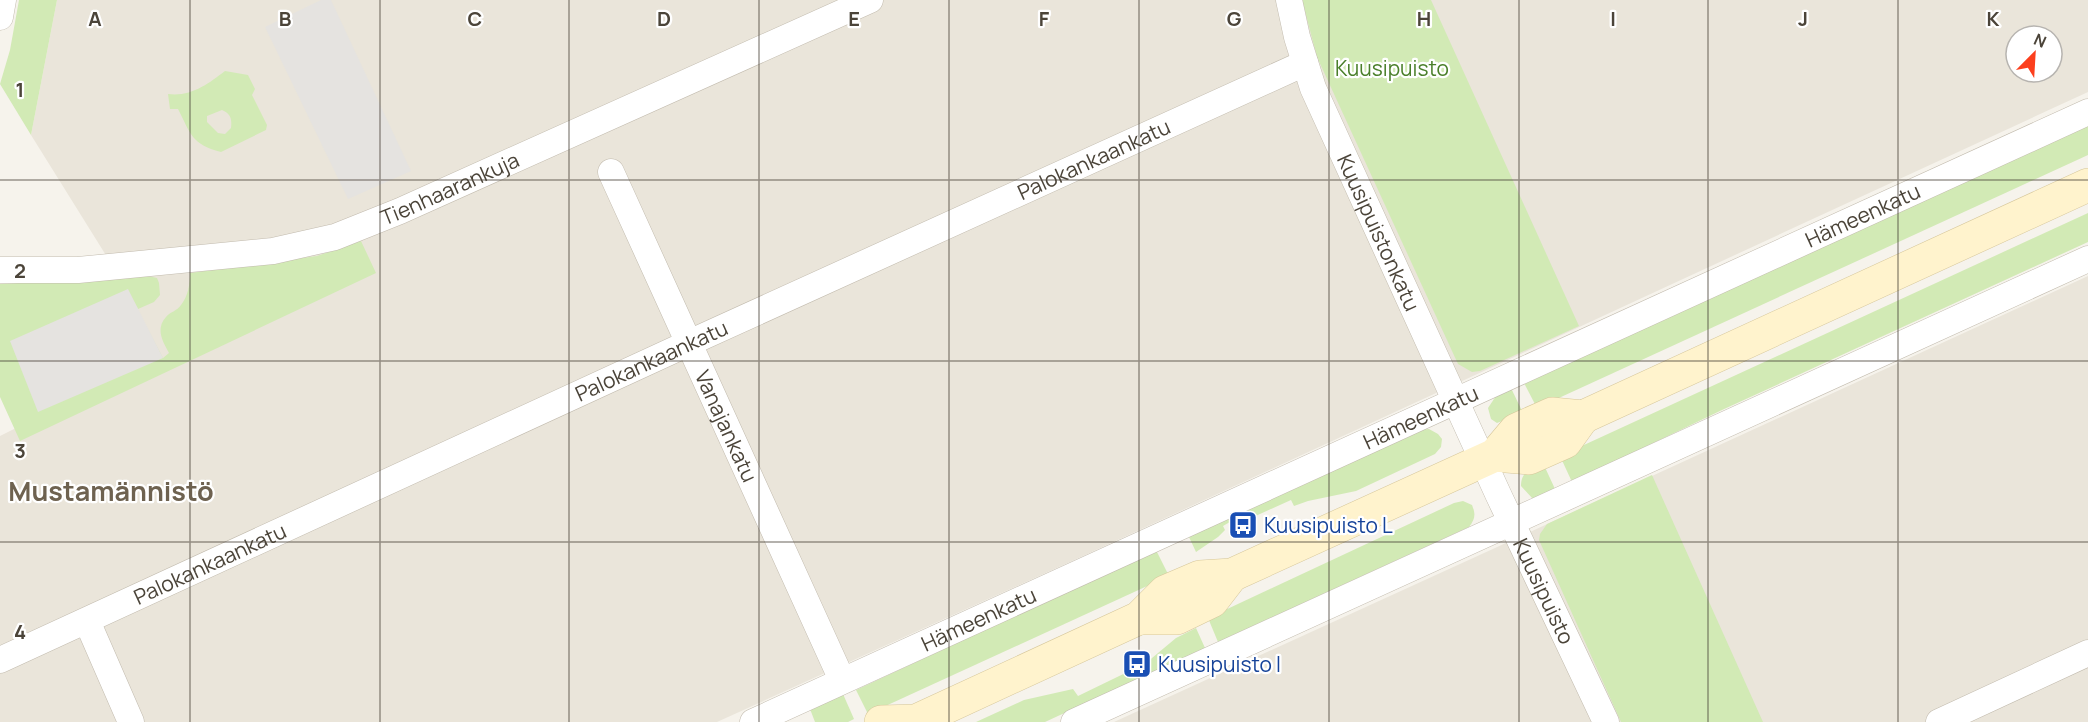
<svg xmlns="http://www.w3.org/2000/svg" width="2088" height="722" font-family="Manrope,sans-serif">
  <rect width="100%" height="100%" fill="#f6f3ec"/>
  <!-- residential -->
  <g fill="#eae5da" fill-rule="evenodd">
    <path d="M 57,0 L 2088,0 L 2088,92 L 1083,556 L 717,722 L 0,722 L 0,436 L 14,429 L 38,412 L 127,289 L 31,135 ZM 2016,36 L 2052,36 L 2052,72 L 2016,72 Z"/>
    <path d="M 2088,276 L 2088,722 L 1114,722 L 1495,548 Z"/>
  </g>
  <!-- green -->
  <g fill="#d2eab5" fill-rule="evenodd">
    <path d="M 19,0 L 57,0 L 31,135 L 0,84 L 10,50 Z"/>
    <path d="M 1302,0 L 1431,0 L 1579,326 L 1480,371 L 1472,372 L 1458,364 L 1317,57 Z"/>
    <path d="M 225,71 L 248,75 L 255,89 L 252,95 L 267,125 L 266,130 L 221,152 C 191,144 191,134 178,109 L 170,109 L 168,94 C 191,97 208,84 225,71 ZM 222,110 C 231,114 232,119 231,128 L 225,134 L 218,133 L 207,122 L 207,116 Z"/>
    <path d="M 2088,124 L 2088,155 L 2014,189 L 1537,408 L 1524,383 Z"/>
    <path d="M 2088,213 L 2088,242 L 1722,410 L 1572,482 L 1560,456 Z"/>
    <path d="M 361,241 L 376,273 L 20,441 L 0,397 L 0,284 L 148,276 L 157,278 L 159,283 L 160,295 L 154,302 L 138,309 L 127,290 L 163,358 L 169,353 C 163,342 155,329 166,317 C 170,312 177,311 181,305 C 188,296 190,285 190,273 L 317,256 Z"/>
    <path d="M 1511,388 L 1523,413 L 1497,423 L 1491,419 L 1488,408 L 1496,396 Z"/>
    <path d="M 1429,429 L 1438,434 L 1442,439 L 1441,447 L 1435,454 L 1356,491 L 1308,501 L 1294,506 L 1291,500 L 1238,524 L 1235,519 L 1223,526 L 1225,530 L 1218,537 L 1196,552 L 1189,537 L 1415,430 Z"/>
    <path d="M 1543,463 L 1555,489 L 1533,499 L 1521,486 C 1521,471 1531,469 1543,463 Z"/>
    <path d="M 1652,475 L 1763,722 L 1621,722 L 1539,540 L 1540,534 L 1547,524 Z"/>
    <path d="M 1463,501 L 1472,505 C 1476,515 1475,519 1469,527 L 1218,642 L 1208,618 L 1454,503 Z"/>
    <path d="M 1156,550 L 1169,576 L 868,714 L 856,690 Z"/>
    <path d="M 1196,628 L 1205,648 L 1045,722 L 976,722 L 1024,700 L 1073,689 L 1078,696 L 1146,663 L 1176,638 Z"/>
    <path d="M 843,694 L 854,719 L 848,722 L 815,722 L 810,709 Z"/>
  </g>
  <!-- parking -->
  <g fill="#e5e3e0">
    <path d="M 321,0 L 331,0 L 411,171 L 348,199 L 265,27 Z"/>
    <path d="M 128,289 L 163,358 L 38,412 L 10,341 Z"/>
  </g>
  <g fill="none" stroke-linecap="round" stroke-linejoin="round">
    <!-- street casing -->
    <g stroke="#c2bbae" stroke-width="27">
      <g id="street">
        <path id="s1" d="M 1289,0 L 1297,37 L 1313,88 L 1498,494 L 1606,722"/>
        <path d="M 0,17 L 3,0"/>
        <path id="s2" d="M 611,172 L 842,680"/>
        <path id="s3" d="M 0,270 L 78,270 L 273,251 L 335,237 L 400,211 L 870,0"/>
        <path d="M 87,621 L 131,722"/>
        <path id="s4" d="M 0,660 L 689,343 L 1305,63"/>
        <path id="s5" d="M 753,722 L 2088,112"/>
        <path d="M 1074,722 L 2088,259"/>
        <path d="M 1939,722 L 2088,653"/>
      </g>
    </g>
    <!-- secondary casing -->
    <g stroke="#d6c79b" stroke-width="34">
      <g id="secondary">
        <path d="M 1495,455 L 1529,458 L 1565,442 L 1583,417"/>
        <path d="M 1139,618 L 1177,618 L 1212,601 L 1232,575"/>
        <path d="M 881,722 L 916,721 L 1139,618 L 1165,592 L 1200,577 L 1232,575 L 1495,455 L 1516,430 L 1552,414 L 1583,417 L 2088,185"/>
      </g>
    </g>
    <!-- street -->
    <use href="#street" stroke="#fff" stroke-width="26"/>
    <!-- secondary -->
    <use href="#secondary" stroke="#fff3cd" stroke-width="33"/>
  </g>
  <!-- grid -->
  <path fill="none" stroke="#4b4439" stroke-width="1.5" stroke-opacity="0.55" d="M 190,0 L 190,722M 380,0 L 380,722M 569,0 L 569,722M 759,0 L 759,722M 949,0 L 949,722M 1139,0 L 1139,722M 1329,0 L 1329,722M 1519,0 L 1519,722M 1708,0 L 1708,722M 1898,0 L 1898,722M 0,180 L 2088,180M 0,361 L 2088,361M 0,542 L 2088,542"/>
  <!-- icons -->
  <defs>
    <g id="bus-square" transform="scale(1.5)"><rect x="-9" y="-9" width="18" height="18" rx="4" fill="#1a4fb4" stroke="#fff"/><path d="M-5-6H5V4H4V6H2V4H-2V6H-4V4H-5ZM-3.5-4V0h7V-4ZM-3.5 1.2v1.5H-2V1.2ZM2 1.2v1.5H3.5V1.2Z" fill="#fff"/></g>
  </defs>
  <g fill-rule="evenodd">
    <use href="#bus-square" x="1243" y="525"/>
    <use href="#bus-square" x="1137" y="664"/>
  </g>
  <g text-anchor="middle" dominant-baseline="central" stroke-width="4.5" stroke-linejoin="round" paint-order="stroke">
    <!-- park labels -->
    <g font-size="21" fill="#4a7f2a" stroke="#fff">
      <text x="1392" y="68">Kuusipuisto</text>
    </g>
    <!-- street labels -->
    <g font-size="21" fill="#4b4439" stroke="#fff">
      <text stroke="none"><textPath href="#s4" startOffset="1203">Palokankaankatu</textPath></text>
      <text stroke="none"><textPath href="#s3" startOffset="462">Tienhaarankuja</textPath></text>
      <text stroke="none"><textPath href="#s5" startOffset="1220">Hämeenkatu</textPath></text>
      <text stroke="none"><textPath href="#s1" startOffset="250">Kuusipuistonkatu</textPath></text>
      <text stroke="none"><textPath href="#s4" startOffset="717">Palokankaankatu</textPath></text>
      <text stroke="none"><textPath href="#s5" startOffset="734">Hämeenkatu</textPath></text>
      <text stroke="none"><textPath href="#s2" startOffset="279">Vanajankatu</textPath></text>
      <text stroke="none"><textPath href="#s4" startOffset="231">Palokankaankatu</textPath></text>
      <text stroke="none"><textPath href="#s1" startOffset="645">Kuusipuisto</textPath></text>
      <text stroke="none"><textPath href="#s5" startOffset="248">Hämeenkatu</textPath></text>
    </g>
    <!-- transit labels -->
    <g font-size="21" fill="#164399" stroke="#fff" text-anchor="start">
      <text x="1264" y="525">Kuusipuisto L</text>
      <text x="1158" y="664">Kuusipuisto I</text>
    </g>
    <!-- district labels -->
    <g font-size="27" font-weight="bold" fill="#6e6250" stroke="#fff">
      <text x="111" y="490">Mustamännistö</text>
    </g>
  </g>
  <g font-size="20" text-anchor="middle" font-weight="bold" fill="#4b4439" stroke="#fff" stroke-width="4.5" stroke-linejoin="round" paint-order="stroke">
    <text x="95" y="26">A</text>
    <text x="285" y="26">B</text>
    <text x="475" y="26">C</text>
    <text x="664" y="26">D</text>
    <text x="854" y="26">E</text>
    <text x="1044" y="26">F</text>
    <text x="1234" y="26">G</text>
    <text x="1424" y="26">H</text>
    <text x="1613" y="26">I</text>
    <text x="1803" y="26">J</text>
    <text x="1993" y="26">K</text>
    <text x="20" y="97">1</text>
    <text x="20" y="278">2</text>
    <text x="20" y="458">3</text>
    <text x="20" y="639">4</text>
  </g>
  <!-- north arrow -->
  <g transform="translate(2034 54) rotate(24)"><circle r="28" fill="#ffffff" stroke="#b7b4b0" stroke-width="1.5"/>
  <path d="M0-4.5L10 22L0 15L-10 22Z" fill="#fc3f1d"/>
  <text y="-9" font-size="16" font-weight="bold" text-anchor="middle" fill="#4b4439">N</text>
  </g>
</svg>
